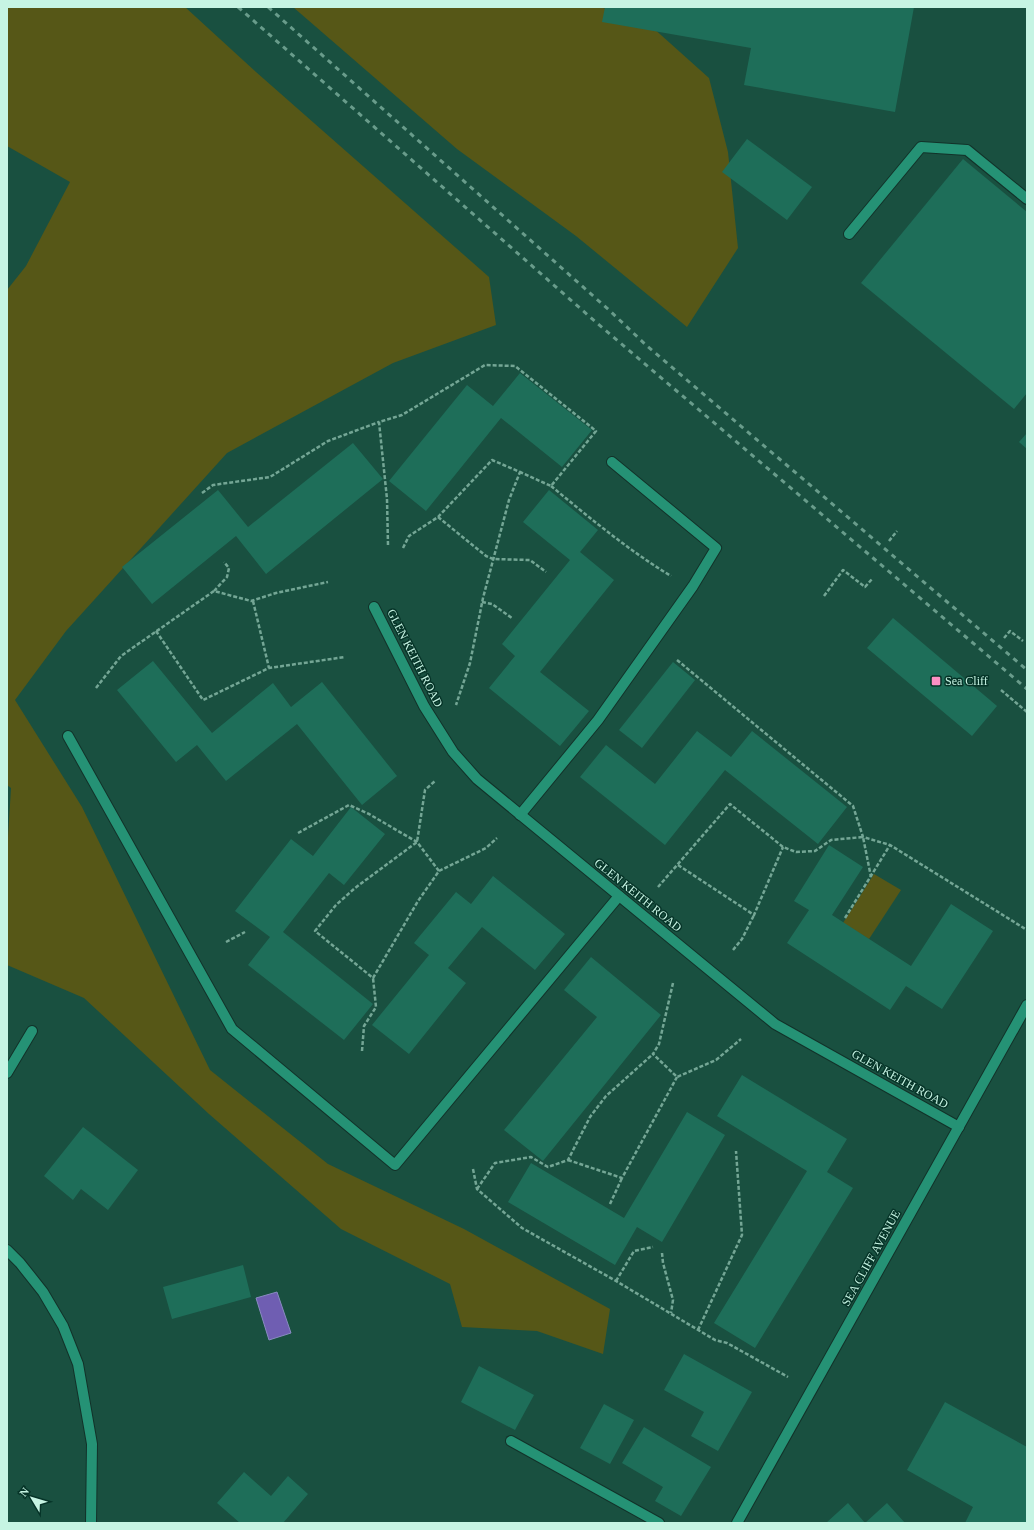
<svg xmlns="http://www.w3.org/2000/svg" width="1034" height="1530" font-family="'Times New Roman',serif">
  <rect width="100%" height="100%" fill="#195040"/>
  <!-- green -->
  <g fill="#565717">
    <path d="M 7,7 L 185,7 L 256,72 L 489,277 L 496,325 L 393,363 L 227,453 L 66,631 L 15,700 L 82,807 L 210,1070 L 328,1164 L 464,1229 L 610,1309 L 603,1354 L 537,1331 L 462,1327 L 450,1284 L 341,1229 L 209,1114 L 84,998 L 7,965 L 7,839 L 8,837 L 11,788 L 7,785 L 7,290 L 26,266 L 70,182 L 7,146 Z"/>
    <path d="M 293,7 L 599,7 L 642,18 L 709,78 L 728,152 L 738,248 L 687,327 L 576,236 L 457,149 Z"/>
    <path d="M 874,874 L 901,890 L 869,939 L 843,923 Z"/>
  </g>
  <!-- water -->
  <path fill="#6f5eb2" stroke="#898bc1" d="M 277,1292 L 291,1333 L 269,1340 L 256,1298 Z"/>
  <!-- building -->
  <g fill="#1e6e59">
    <path d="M 605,7 L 914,7 L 895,112 L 744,85 L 751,48 L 602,22 Z"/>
    <path d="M 747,139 L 812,187 L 787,220 L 722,172 Z"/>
    <path d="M 963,159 L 1027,212 L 1027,393 L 1014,409 L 861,283 Z"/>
    <path d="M 520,373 L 592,430 L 562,467 L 501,418 L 426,511 L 389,481 L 467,385 L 493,406 Z"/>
    <path d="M 1027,433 L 1027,449 L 1019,442 Z"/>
    <path d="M 353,443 L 383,479 L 266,574 L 236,536 L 152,604 L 122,567 L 218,490 L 248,527 Z"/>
    <path d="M 549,490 L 598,530 L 580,552 L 614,580 L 540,672 L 589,711 L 560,746 L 489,688 L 515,656 L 502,644 L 570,560 L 523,522 Z"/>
    <path d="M 893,618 L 997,706 L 972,736 L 867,648 Z"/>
    <path d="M 153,661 L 212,733 L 273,683 L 291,707 L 322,682 L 397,776 L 362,805 L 297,724 L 226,781 L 197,745 L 176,762 L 117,690 Z"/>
    <path d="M 673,662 L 695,680 L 642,748 L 619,730 Z"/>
    <path d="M 697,731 L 731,757 L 752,731 L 847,807 L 818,844 L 725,770 L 665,845 L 580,777 L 606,745 L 655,784 Z"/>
    <path d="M 351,807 L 385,834 L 344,885 L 329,873 L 283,932 L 373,1004 L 344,1040 L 248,965 L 270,937 L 235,911 L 291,839 L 313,856 Z"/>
    <path d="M 829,845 L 863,867 L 832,915 L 911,966 L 951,904 L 993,931 L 942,1009 L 906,986 L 890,1010 L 787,943 L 809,910 L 794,901 Z"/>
    <path d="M 493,876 L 565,934 L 535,970 L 482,927 L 448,968 L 466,983 L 409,1054 L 372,1025 L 429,955 L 414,943 L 456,892 L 471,904 Z"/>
    <path d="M 591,957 L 661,1015 L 543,1161 L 504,1130 L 597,1017 L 564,990 Z"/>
    <path d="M 742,1075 L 847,1139 L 827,1172 L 853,1188 L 755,1348 L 714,1323 L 807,1171 L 717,1116 Z"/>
    <path d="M 687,1112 L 725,1135 L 662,1242 L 637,1227 L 615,1265 L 508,1202 L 531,1163 L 624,1218 Z"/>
    <path d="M 83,1127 L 138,1170 L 108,1210 L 81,1189 L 73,1200 L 44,1176 Z"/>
    <path d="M 243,1265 L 251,1297 L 172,1319 L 163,1287 Z"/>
    <path d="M 684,1354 L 752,1392 L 718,1451 L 691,1436 L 704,1412 L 664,1390 Z"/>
    <path d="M 479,1366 L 534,1395 L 515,1430 L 461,1402 Z"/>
    <path d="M 945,1402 L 1027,1447 L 1027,1523 L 965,1523 L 973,1507 L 907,1470 Z"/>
    <path d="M 604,1404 L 634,1420 L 610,1464 L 580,1448 Z"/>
    <path d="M 644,1427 L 711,1467 L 681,1516 L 655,1501 L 663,1487 L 622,1463 Z"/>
    <path d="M 244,1472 L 271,1496 L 288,1476 L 308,1494 L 283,1523 L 240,1523 L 217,1503 Z"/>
    <path d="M 848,1503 L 865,1523 L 887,1503 L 905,1523 L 826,1523 Z"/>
  </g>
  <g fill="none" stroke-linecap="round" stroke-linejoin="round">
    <!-- minor casing -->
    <g stroke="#123229" stroke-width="12">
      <g id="minor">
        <path d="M 849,234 L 921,147 L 967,150 L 1027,199"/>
        <path d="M 374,607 L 424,706 L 453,752 L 477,779 L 775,1024 L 959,1127"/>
        <path d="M 68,736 L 232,1029 L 395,1165 L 619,896"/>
        <path d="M 520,815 L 598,720 L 693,586 L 716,548 L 612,462"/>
        <path d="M 7,1073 L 32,1031"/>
        <path d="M 7,1250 L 20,1263 L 43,1292 L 63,1326 L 78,1364 L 92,1444 L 91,1523"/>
        <path d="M 511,1441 L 659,1523"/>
        <path d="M 737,1523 L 1027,1005"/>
      </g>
    </g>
    <!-- path -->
    <g stroke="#74a695" stroke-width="2.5" stroke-dasharray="4 2" stroke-linecap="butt">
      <path d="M 551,486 C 590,518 628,550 671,576"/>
      <path d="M 202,493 L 213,485 L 270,477 L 328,441 L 379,422"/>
      <path d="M 438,517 L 486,556 L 493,559 L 530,560 L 546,572"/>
      <path d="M 889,541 L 897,531"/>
      <path d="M 388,545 L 387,499 L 379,422 L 402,415 L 485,365 L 515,366 L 596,431 L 551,486 L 520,472"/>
      <path d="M 403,548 L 409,536 L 438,517 L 492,460 L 520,472 L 509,500 L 483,598 L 470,663 L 456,705"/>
      <path d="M 214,591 L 227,577 L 229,568 L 224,562"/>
      <path d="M 824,596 L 843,570 L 865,587 L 872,579"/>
      <path d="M 253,601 L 269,668"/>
      <path d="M 482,602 L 492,604 L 512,618"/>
      <path d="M 156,631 L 203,700 L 269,668 L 345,657"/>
      <path d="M 1004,638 L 1010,631 L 1023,641"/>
      <path d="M 677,660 L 853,806 L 863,837 L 890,845 L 1027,930"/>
      <path d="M 96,688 L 121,656 L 214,591 L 251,601 L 276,593 L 328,582"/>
      <path d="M 1001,690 L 1027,712"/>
      <path d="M 298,833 L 349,805 L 369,814 L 417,842 L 439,871 L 418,901 L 373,978 L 315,931 L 336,905 L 355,888 L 417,842 L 425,790 L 435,781"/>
      <path d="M 678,865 L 754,915 L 783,847"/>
      <path d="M 439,871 L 486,848 L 497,838"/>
      <path d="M 658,887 L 730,804 L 783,847 L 796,852 L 815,851 L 831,840 L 863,837 L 871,877"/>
      <path d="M 845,918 L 890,845"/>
      <path d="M 226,942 L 245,932"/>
      <path d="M 733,950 L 742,939 L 754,915"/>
      <path d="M 673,983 L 659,1044 L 653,1054 L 677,1077 L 716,1060 L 741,1039"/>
      <path d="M 362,1051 L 364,1026 L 376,1007 L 373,978"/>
      <path d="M 568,1160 L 622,1178 L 677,1077"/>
      <path d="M 473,1169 L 477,1189 L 522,1228 L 616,1281 L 715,1340 L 727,1343 L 788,1377"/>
      <path d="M 477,1189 L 495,1163 L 531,1157 L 548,1167 L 568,1160 L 590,1117 L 606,1096 L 653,1054"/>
      <path d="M 610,1204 L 622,1178"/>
      <path d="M 662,1253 L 663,1263 L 673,1300 L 671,1313"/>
      <path d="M 616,1281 L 634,1251 L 653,1247"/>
      <path d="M 698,1330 L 742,1235 L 736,1151"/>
    </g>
    <!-- minor -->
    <use href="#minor" stroke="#259275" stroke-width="10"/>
    <!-- rail -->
    <g stroke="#699c8b" stroke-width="3" stroke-dasharray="5 5" stroke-linecap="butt">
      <path d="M 238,7 L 598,324 L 1027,689"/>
      <path d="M 268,7 L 609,310 L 647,346 L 1027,670"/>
    </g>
  </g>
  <!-- markers -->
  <rect fill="#fc8fc3" stroke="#063428" stroke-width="1.5" x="931" y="676" width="10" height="10" rx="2"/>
  <g text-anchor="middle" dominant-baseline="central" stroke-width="3" stroke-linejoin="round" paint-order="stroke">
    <!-- street labels -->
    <g font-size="12" fill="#c6f4e3" stroke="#063428">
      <text transform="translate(415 658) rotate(63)">GLEN KEITH ROAD</text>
      <text transform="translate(638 895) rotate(39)">GLEN KEITH ROAD</text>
      <text transform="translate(900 1079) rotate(29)">GLEN KEITH ROAD</text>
      <text transform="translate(871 1258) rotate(-61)">SEA CLIFF AVENUE</text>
    </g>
    <!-- poi labels -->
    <g font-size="12" fill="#c6f4e3" stroke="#063428" text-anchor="start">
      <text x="945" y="681">Sea Cliff</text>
    </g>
  </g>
  <!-- border -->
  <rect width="1034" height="1530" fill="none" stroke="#c6f4e3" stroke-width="16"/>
  <!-- north arrow -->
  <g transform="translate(32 1498) rotate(308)" stroke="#063428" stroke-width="3" paint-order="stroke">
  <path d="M0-3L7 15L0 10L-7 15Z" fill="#c6f4e3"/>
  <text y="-6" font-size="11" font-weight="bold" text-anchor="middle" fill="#c6f4e3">N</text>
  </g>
</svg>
